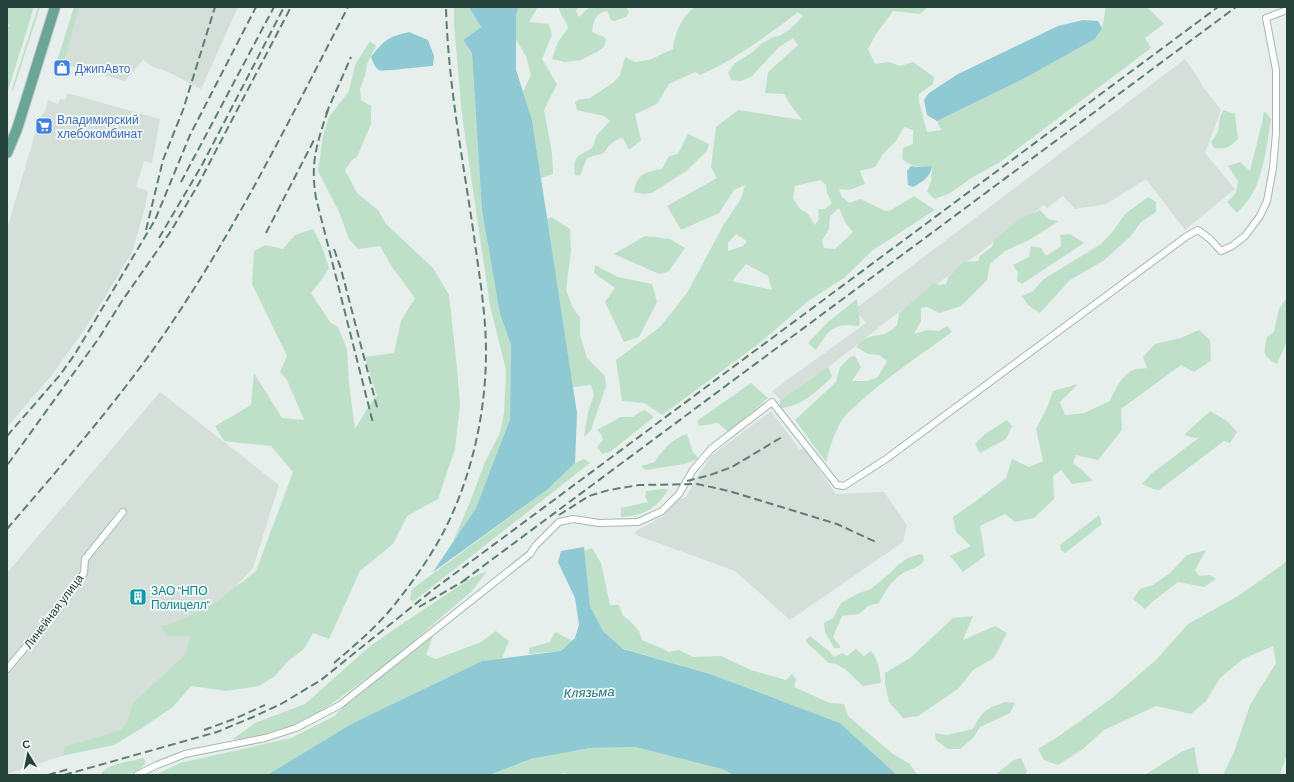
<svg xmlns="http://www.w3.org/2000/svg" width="1294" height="782" font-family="Barlow,sans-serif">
  <rect width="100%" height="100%" fill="#e6efeb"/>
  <!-- built -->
  <g fill="#d4dfda">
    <path d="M 77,7 L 238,7 L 201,89 L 166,71 L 153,67 L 143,60 L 125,81 L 59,63 Z"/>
    <path d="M 1185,59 L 1198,78 L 1203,87 L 1221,110 L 1205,153 L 1235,189 L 1185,230 L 1146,179 L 1106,204 L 1075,209 L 1063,196 L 1047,208 L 1044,205 L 891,318 L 783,403 L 772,391 L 866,323 L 855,309 Z"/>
    <path d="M 67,93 L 160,119 L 152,163 L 144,161 L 136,187 L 148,191 L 145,208 L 132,252 L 104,299 L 78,339 L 51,376 L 7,427 L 7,229 L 40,117 L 45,111 L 48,100 L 58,104 L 60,99 L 65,100 Z"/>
    <path d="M 160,392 L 279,485 L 253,568 L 228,595 L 186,664 L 121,730 L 62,756 L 7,774 L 7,573 Z"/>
    <path d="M 771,411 L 800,450 L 804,448 L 836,494 L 884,492 L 907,525 L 903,542 L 790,620 L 735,571 L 636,535 L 636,531 L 663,516 L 678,500 L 686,497 L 696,479 L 712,455 Z"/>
  </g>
  <!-- green -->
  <g fill="#bfe0c8" fill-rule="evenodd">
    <path d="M 7,7 L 34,7 L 7,94 L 7,28 L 10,25 L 7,24 Z"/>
    <path d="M 38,7 L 40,7 L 13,91 L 12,89 Z"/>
    <path d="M 74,7 L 79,7 L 65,59 L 61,61 L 58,58 Z"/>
    <path d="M 454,7 L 469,7 L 481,27 L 463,40 L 472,53 L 482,211 L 500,314 L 511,345 L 510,419 L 476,508 L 451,546 L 470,502 L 485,462 L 500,433 L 504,413 L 505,392 L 506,370 L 490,306 L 462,115 L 454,25 Z"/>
    <path d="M 519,7 L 538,7 L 529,22 L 549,24 L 552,35 L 542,59 L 557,84 L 544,110 L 552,153 L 553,174 L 541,178 L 532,120 L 523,92 L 531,75 L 526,56 L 516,40 L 516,15 Z"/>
    <path d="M 559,7 L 579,7 L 576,11 L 579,17 L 587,9 L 591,7 L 626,7 L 629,12 L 626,17 L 614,21 L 611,20 L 607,11 C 595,13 594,21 592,32 L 604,37 L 606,40 L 604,47 L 597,52 L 581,60 L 565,62 L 552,59 L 558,42 L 568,28 C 566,19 560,17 559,7 Z"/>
    <path d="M 695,7 L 928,7 L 920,14 L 893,11 L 876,34 L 868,49 L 875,64 L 889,62 L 900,66 L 913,62 L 934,77 L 933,84 L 919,94 L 919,102 L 927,132 L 941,130 L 937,121 L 1025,78 L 1095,39 L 1102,28 L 1106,7 L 1147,7 L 1164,24 L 1145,38 L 1151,48 L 1000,162 L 973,177 L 950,193 L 935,199 L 927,192 L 931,181 L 932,166 C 918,167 914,168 902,159 L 903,148 L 913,144 L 913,130 L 904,127 L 896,141 L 883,154 L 875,167 L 860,171 L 865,184 L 849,190 L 839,189 L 841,196 L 849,203 L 861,199 L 885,211 L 891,210 L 914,196 L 935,210 L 873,250 L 844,278 L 807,302 L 761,342 L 662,415 L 644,403 L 622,401 L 616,360 L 660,327 L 687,293 L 724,224 L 741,199 L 745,185 L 734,190 L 719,213 L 681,230 L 667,206 L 717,178 L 711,167 L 716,127 L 738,110 L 802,120 L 792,107 L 784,94 L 765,93 L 768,72 L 798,45 L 793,38 L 779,47 L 752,76 L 741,81 L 731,80 L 728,73 L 735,63 L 753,52 L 761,44 L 773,37 L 779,36 L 789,30 L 803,16 L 798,12 C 767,36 736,59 700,75 L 695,72 L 669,84 L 657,104 L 635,114 L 641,140 L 629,150 L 623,138 C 614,139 609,145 604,153 L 587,158 L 580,176 L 575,175 C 573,155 576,158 592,148 L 597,135 L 610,121 L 604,116 L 577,110 L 575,102 L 578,100 L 590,98 L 614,82 L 620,75 L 625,57 L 635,62 L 649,60 L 673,49 C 675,33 681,17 695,7 ZM 820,180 L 826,185 L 827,193 L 832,203 L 825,209 L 818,209 L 819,219 L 815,225 L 808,214 L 800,209 L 793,198 L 795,186 ZM 839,208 L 845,222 L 853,232 L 835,249 L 824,248 L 822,241 L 829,229 L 830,216 ZM 736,234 L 747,241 L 743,246 L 728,251 L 728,243 ZM 746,264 L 768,276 L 772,290 L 732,281 Z"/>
    <path d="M 370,41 L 376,46 L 367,64 L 365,76 L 360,89 L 361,100 L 371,106 L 371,124 L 357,157 L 352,160 L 345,170 L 357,193 L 378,210 L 386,224 L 433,268 L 449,295 L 457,368 L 460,405 L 455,449 L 438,499 L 407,516 L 393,544 L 360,571 L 329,639 L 313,633 L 304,649 L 288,661 L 275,676 L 259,686 L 226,691 L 191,686 L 173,707 L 142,728 L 114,745 L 62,756 L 65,747 L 121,730 L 129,718 L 132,704 L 186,654 L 190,636 L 166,636 L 161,626 L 173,623 L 214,604 L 256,571 L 293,472 L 271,446 L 224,441 L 215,426 L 251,405 L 254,373 L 282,418 L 304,420 L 287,380 L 280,372 L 287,356 L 252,284 L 254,251 L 265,245 L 283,249 L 295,235 L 313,229 L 321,244 L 329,268 L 322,279 L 311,293 L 330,322 L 338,327 L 347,349 L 349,383 L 355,429 L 374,398 L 377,396 L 365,357 L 394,353 L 401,321 L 415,298 L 392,267 L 380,246 L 358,249 L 349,239 L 339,212 L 318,171 L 323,136 L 329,117 L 349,91 L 355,65 Z"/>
    <path d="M 1223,110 L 1235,114 L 1238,139 C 1230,147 1225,150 1214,148 L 1211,142 L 1218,132 L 1220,117 Z"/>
    <path d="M 1264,111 L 1271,119 C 1267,143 1264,178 1249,199 C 1245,204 1241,209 1237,213 L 1227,202 L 1236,193 L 1238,181 L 1228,166 L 1240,162 L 1250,171 L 1262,123 Z"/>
    <path d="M 688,134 L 709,144 L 707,151 L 686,171 L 652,193 L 643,194 L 634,192 C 637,173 646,172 662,169 L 669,156 L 678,154 Z"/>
    <path d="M 1148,197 L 1156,202 L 1156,212 L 1141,222 L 1130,237 L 1103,261 L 1070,280 L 1040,313 L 1028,305 L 1022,296 L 1033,291 L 1044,279 L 1101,244 L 1114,230 L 1125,214 Z"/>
    <path d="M 1040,210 L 1048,219 L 1059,221 L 1031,239 L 1005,251 L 990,264 L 987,280 L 961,306 L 939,313 L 927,307 L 921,308 L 921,321 L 914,334 L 927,330 L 939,331 L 947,326 L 952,332 C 922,354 890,375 862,400 C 856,406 849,411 844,417 C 836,428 829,449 826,462 L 795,420 L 836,382 L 840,367 L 850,357 L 855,356 L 861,367 L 852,381 L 867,381 L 878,377 L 887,361 L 879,355 L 868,354 L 856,347 C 866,335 871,337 884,334 C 889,333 894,328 897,325 L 899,313 L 934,283 L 939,285 L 946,284 L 948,277 L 964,262 L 978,261 L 980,256 L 992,247 L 994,240 L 1020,219 Z"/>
    <path d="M 551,217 L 570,229 L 571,251 L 566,290 L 572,306 L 580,318 L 580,335 L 587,358 L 605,376 L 606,386 L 591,430 L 584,437 L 588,412 L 594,395 L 591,385 L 573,387 L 547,219 Z"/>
    <path d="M 1070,234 L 1084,243 L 1022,284 L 1017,281 L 1018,273 L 1013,265 L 1029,257 L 1031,246 L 1041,248 L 1046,256 L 1061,246 L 1060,235 Z"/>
    <path d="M 645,236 L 670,239 L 685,248 L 668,272 L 659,274 L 614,254 Z"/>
    <path d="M 595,265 L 618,277 L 652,284 L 657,302 L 639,337 L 624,342 L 605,302 L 615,288 L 594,273 Z"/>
    <path d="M 1287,297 L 1287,341 L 1277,364 C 1261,356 1264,352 1267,337 L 1274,332 L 1279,309 Z"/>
    <path d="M 857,299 C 858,309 861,317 859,326 C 832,323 830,329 816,350 L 808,343 L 828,322 Z"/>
    <path d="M 1199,330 L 1210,340 L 1211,361 L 1194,372 L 1181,365 L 1121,409 L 1122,430 L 1098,460 L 1076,455 L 1073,463 L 1081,469 L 1093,481 L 1072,484 L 1061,470 L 1053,476 L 1054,499 L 1034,518 L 1015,522 L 1005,514 L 980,526 L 985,556 L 963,572 L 950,556 L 971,546 L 956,532 L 953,517 L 976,501 L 1006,478 L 1012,459 L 1029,467 L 1043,461 L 1036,429 L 1047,408 L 1053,391 L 1078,384 L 1060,402 L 1065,415 L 1084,413 L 1110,401 C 1113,392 1124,373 1133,370 C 1137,368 1143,369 1147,368 L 1143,357 L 1155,344 L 1181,338 Z"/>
    <path d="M 828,367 L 832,377 C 817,391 801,407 780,408 L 780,401 Z"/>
    <path d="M 751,383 L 768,398 L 728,432 L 718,423 L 699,426 L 697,421 Z"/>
    <path d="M 645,410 L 654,417 L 610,452 L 602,454 L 597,447 L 603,440 L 601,434 L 597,430 L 621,417 L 633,417 L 640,412 Z"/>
    <path d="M 1210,411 L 1227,421 L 1237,432 L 1230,443 L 1224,441 L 1159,490 L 1153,489 L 1142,484 L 1151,474 L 1200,437 L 1195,438 L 1184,435 Z"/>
    <path d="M 1007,420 L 1012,426 L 1006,439 L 980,453 L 975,444 L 985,434 Z"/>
    <path d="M 687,434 L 693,452 L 699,459 L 684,464 L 646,470 L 641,466 L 655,462 C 662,450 673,438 687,434 Z"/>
    <path d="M 584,459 L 590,463 L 414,601 L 410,600 L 412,589 L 548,489 L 575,463 Z"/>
    <path d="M 663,489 L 668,490 C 655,510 645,515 621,517 L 621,508 L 648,502 L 645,497 L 646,491 Z"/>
    <path d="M 1099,515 L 1102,524 L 1065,553 L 1061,550 L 1060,545 Z"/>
    <path d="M 592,548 L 601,563 L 610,605 L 619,605 L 623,616 L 629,620 L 639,631 L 642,640 C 652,645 660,646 669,652 L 679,650 L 693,657 L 721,656 L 751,670 L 786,680 L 792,674 L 796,679 L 794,687 L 830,703 L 844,704 L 848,716 L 893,754 L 910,764 L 917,775 L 897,775 L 840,723 L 710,674 L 621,648 L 603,631 L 590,606 L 584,551 Z"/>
    <path d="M 1206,550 L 1195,570 L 1199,576 L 1210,575 L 1216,579 L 1204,587 L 1178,582 L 1152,602 L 1145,609 L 1133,599 L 1140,589 L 1153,585 L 1170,573 L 1187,555 Z"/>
    <path d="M 920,554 L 923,555 L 924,561 C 919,567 912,569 905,572 C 893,578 885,591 879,603 L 868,606 L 859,614 L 842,616 L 833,637 L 840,646 L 840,648 L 834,648 L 825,632 L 824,623 L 833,618 L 841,603 L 859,593 L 871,589 L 890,573 L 898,565 L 908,558 Z"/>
    <path d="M 1287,560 L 1287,754 L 1280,775 L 1223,775 L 1234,752 L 1250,705 L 1276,663 L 1273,646 L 1243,659 L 1220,678 L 1206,701 L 1191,714 L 1156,706 L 1104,730 L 1083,749 L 1058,765 L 1044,760 L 1038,749 L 1062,734 L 1112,698 L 1157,659 L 1188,624 L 1238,596 L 1282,565 Z"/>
    <path d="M 487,571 L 472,591 L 416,639 L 407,651 L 379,669 L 318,714 L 288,728 L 270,734 L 243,739 L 233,739 L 255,723 L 305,704 L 369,647 L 399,626 L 471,578 Z"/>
    <path d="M 973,616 L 963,640 L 995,626 L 1007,633 L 994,658 L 973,670 L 958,689 L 918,716 L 903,718 L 889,702 L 885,683 L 885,673 L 910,658 L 953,618 Z"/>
    <path d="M 496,631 L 509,641 L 502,658 L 482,661 L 353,723 L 267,775 L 155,775 L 180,763 L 291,738 L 335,716 L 338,712 L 433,636 L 426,655 L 436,659 L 481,642 Z"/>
    <path d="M 555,632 L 573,641 L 561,651 L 529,654 L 529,648 L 550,642 Z"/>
    <path d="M 810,636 L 829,651 L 834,657 L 842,653 L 847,656 L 856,649 L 864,656 L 871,651 C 878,658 880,672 881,683 L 863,686 L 845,669 L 836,664 L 829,663 L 806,642 L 806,640 Z"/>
    <path d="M 1006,702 L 1015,703 L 1010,713 L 980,727 L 973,738 L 960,749 L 948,749 L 936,740 L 935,733 L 946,735 L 973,729 C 981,712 988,707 1006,702 Z"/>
    <path d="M 635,747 L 722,769 L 734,775 L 572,775 L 563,773 L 560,775 L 489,775 L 531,759 L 590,748 Z"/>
    <path d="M 1194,747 L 1199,775 L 1145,775 L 1181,752 Z"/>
    <path d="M 143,758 L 146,762 C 137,778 115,775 100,775 C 107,763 130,762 143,758 Z"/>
    <path d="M 1021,758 L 1027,771 L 1025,775 L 995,775 L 1014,760 Z"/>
  </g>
  <!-- water -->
  <g fill="#8ec9d4">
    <path d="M 469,7 L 519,7 L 516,15 L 516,70 L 532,120 L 577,413 L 575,463 L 548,489 L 433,572 L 476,508 L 510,419 L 511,345 L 500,314 L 482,211 L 472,53 L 463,40 L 481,27 Z"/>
    <path d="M 1083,20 L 1098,21 L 1102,28 L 1095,39 L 1025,78 L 937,121 L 927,115 L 924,100 L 929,93 L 958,74 L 1058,26 Z"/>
    <path d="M 409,32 L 428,40 L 434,56 L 433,66 C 426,66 382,72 379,70 C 375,68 373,62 371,57 C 384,40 388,37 409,32 Z"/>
    <path d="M 911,166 L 917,167 L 932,166 C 930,178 922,182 913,187 L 908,185 L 907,171 Z"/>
    <path d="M 584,547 L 590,606 L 603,631 L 623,649 L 710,674 L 840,723 L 897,775 L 734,775 L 722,769 L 635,747 L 590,748 L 531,759 L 489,775 L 267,775 L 353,723 L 482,661 L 561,651 L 575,638 L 579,625 L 575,598 L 558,562 L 561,551 Z"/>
  </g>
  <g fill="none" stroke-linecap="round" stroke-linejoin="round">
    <!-- street casing -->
    <g stroke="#a8b8b2" stroke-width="8">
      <g id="street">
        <path d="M 7,669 L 40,630 L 84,573 L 85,559 L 123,512"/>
        <path d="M 137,775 L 157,765 L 185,754 L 265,738 L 296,728 L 340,705 L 530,554 L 535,546 L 559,522 L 573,519 L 599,523 L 638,522 L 662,511 L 679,494 L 693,470 L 711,449 L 772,402 L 837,485 L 844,486 L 886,459 L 1187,236 L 1198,230 L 1210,239 L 1221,251 L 1232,246 L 1245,236 L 1260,216 L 1267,201 L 1273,168 L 1276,133 L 1276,70 L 1266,18 L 1287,10"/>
      </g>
    </g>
    <!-- primary casing -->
    <g stroke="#c2cac8" stroke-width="12">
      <path id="primary" d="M 7,153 L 17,129 L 55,7"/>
    </g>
    <!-- street -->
    <use href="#street" stroke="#fff" stroke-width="6"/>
    <!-- primary -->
    <use href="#primary" stroke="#6aa596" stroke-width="10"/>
    <!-- rail -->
    <g stroke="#5f7d75" stroke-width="2" stroke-dasharray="8 4" stroke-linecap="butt">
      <path d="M 328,110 C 317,143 310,163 316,198 L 373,423"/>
      <path d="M 326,114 L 351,57"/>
      <path d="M 181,182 L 274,7"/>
      <path d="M 146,230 L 163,160 L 183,110 L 215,7"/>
      <path d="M 266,233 L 315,138"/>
      <path d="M 159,238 L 202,165 L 284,7"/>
      <path d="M 334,249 L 341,269 L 378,411"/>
      <path d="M 7,436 L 60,375 L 75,354 L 155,220 L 190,135 L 256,7"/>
      <path d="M 8,464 L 99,338 L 122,301 L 171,231 L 199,183 L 291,7"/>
      <path d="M 687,481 L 710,475 L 732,467 L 782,437"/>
      <path d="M 559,515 L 589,496 L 609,490 L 639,485 L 697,484 L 729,491 L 837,524 L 878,543"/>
      <path d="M 7,529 C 66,460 127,391 177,315 C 242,217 294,111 348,7"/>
      <path d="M 463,581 L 1236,7"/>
      <path d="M 419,607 L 467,579"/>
      <path d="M 334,663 C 354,646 374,629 391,609 C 412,583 433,554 448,523 C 473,471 486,410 486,352 C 486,313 479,274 474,236 C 463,160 448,84 446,7"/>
      <path d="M 204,730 L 234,719 L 265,705"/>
      <path d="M 48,775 L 69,769"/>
      <path d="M 64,775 L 217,732 L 253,717 L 281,704 L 321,680 L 434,589 L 1218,7"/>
    </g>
  </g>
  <!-- icons -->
  <defs>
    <g id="shop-square" transform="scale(0.9)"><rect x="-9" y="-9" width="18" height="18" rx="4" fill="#3f7fe0" stroke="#f7fbf9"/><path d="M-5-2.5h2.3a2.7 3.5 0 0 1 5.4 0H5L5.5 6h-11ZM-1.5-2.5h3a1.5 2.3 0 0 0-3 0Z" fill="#fff"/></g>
    <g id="supermarket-square" transform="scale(0.9)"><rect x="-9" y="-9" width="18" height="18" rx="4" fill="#3f7fe0" stroke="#f7fbf9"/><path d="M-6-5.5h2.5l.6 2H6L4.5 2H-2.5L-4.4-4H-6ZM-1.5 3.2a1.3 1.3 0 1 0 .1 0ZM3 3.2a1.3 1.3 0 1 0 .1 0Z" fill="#fff"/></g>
    <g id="building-square" transform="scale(0.9)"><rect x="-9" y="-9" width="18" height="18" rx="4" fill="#0f9aa8" stroke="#f7fbf9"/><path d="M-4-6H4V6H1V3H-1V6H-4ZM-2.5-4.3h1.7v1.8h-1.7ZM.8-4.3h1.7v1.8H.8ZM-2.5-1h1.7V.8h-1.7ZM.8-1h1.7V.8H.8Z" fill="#fff"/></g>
  </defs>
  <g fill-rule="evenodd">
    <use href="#shop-square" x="62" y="68"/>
    <use href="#supermarket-square" x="44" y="126"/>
    <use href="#building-square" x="138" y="597"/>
  </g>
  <g text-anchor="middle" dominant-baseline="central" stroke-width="3.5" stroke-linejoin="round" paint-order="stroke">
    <!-- shop labels -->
    <g font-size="12" fill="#366cbe" stroke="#f7fbf9" text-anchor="start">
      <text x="75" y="68">ДжипАвто</text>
      <text x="57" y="119">Владимирский<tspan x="57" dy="14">хлебокомбинат</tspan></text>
    </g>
    <!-- culture labels -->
    <g font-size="12" fill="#0d838f" stroke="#f7fbf9" text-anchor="start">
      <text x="151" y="590">ЗАО "НПО<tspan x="151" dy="14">Полицелл"</tspan></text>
    </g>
    <!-- street labels -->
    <g font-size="12" fill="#24423a" stroke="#f7fbf9">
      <text transform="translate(53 611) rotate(-53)">Линейная улица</text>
    </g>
    <!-- water labels -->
    <g font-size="13" font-style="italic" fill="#1c6f80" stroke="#f7fbf9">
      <text transform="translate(589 692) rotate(-2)">Клязьма</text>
    </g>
  </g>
  <!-- border -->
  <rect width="1294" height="782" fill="none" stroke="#24423a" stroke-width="16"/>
  <!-- north arrow -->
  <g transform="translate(28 754) rotate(350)" stroke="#f7fbf9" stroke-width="3" paint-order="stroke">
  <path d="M0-3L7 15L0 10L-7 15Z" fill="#24423a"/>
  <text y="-6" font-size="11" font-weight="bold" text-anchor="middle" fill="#24423a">С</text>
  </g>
</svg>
